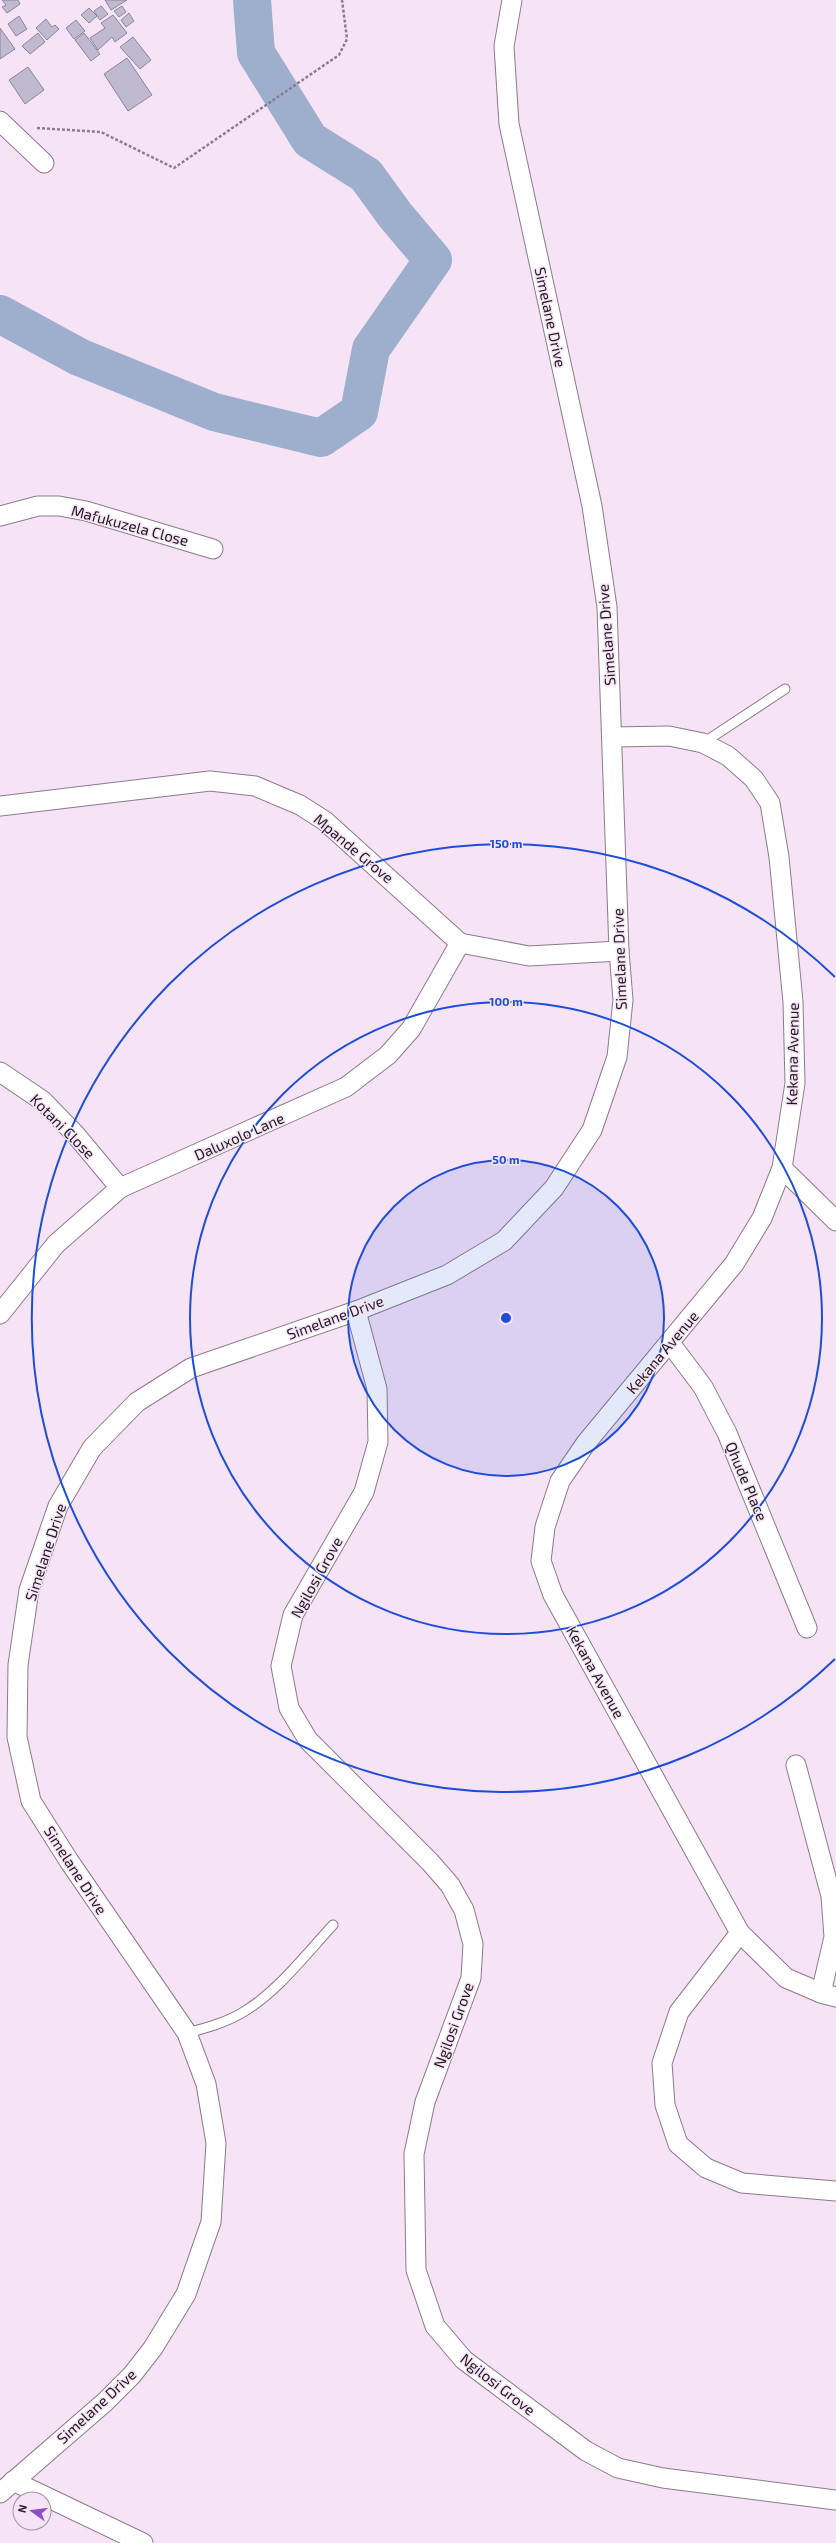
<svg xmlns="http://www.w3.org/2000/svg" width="836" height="2543" font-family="'Exo 2',sans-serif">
  <rect width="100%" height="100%" fill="#f6e3f6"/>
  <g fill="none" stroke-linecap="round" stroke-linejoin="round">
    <!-- river -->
    <path stroke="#9dafcc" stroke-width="38" d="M 0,314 L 79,357 L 214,412 L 321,438 L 359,412 L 371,349 L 433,260 L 395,215 L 366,175 L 310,140 L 256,53 L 252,0"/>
  </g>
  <!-- building -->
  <g fill="#c0bad0" stroke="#8c869b">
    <path d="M 2,0 L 18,0 L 20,4 L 7,13 L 2,7 L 6,5 Z"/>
    <path d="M 105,0 L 127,0 L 111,10 Z"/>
    <path d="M 101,6 L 108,14 L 100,20 L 94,11 Z"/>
    <path d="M 122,6 L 126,12 L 119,17 L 114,11 Z"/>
    <path d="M 89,8 L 97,16 L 89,23 L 81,15 Z"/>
    <path d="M 129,13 L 134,21 L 126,27 L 121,20 Z"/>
    <path d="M 113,15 L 127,33 L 115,42 L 112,37 L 98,50 L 90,38 L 105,28 L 101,23 Z"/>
    <path d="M 19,16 L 27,29 L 16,36 L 8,24 Z"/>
    <path d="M 46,19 L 52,27 L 55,25 L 59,29 L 47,40 L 36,28 Z"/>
    <path d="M 76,20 L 85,31 L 74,39 L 66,28 Z"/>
    <path d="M 0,28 L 15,49 L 0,59 Z"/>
    <path d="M 38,33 L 45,42 L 30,54 L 22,46 Z"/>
    <path d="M 84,33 L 100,54 L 91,61 L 75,40 Z"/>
    <path d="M 133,37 L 151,60 L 140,69 L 120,47 Z"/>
    <path d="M 127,58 L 152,95 L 128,111 L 104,74 Z"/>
    <path d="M 28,67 L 44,90 L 25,104 L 9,80 Z"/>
  </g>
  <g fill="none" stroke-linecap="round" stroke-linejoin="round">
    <!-- lane casing -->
    <g stroke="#8c7b8c" stroke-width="11">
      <g id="lane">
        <path d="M 703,743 L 785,689"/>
        <path d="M 187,2033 C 206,2028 228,2022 245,2011 C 279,1990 306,1954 333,1925"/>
      </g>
    </g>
    <!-- street casing -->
    <g stroke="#8c7b8c" stroke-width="21">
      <g id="street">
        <path d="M 0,121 L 44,163"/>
        <path d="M 0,516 L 38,506 L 59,506 L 86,511 L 213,549"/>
        <path d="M 612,737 L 669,736 L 703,743 L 728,756 L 754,779 L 770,803 L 779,857 L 793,1002 L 795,1083 L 782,1168 L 762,1218 L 734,1264 L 586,1443 L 560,1481 L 545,1527 L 541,1561 L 553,1595 L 740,1933 L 786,1978 L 821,1993 L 836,1997"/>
        <path d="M 0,806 L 210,781 L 255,786 L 300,805 L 325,821 L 460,943 L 529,956 L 619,951"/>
        <path d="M 0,1072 L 43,1101 L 75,1134 L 120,1188"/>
        <path d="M 782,1168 L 836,1221"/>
        <path d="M 356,1311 L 377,1389 L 378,1442 L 364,1492 L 293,1615 L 281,1666 L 289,1708 L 308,1740 L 430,1862 L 450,1885 L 464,1910 L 473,1944 L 471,1978 L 425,2102 L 414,2154 L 416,2270 L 435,2326 L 464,2360 L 586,2451 L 618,2468 L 663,2478 L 836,2500"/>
        <path d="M 0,1314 L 56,1244 L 120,1188 L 346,1087 L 388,1055 L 411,1029 L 460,943"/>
        <path d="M 670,1343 L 703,1387 L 727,1433 L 807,1628"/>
        <path d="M 796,1765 L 831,1896 L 834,1937 L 821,1993"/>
        <path d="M 740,1933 L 679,2012 L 662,2063 L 665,2105 L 678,2144 L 706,2168 L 742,2183 L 836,2191"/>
        <path d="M 13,2481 L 143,2543"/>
        <path d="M 0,2493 L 105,2402 L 132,2375 L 153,2348 L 186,2294 L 211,2222 L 216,2143 L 206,2084 L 187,2033 L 69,1861 L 31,1801 L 17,1737 L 18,1665 L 29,1590 L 58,1506 L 92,1448 L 137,1402 L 191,1368 L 356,1311 L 447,1275 L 504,1241 L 554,1188 L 592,1130 L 617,1057 L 623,1000 L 619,951 L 607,607 L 592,506 L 509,124 L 504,46 L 512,0"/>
      </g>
    </g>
    <!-- path -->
    <path stroke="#8b7e8b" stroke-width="2.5" stroke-dasharray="3 2" stroke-linecap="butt" d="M 37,128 L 101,132 L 174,168 L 339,55 L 347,39 L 342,0"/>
    <!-- lane -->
    <use href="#lane" stroke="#fff" stroke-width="9"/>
    <!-- street -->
    <use href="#street" stroke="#fff" stroke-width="19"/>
  </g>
  <!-- distance rings -->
  <circle cx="506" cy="1318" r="158" fill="#1d4ed8" fill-opacity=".12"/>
  <g fill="none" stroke="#1d4ed8" stroke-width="2">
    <circle cx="506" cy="1318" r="158"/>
    <circle cx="506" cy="1318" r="316"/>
    <path d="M835 1659A474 474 0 1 1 835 977"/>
  </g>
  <g text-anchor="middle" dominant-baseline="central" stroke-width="3" stroke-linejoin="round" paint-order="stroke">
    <!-- street labels -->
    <g font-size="15" fill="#201a20" stroke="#f6e3f6">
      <text transform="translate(551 317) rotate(78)">Simelane Drive</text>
      <text transform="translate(130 525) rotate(15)">Mafukuzela Close</text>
      <text transform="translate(606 635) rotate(-94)">Simelane Drive</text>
      <text transform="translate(354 848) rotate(40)">Mpande Grove</text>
      <text transform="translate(619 959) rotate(-92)">Simelane Drive</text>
      <text transform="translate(792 1054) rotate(-89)">Kekana Avenue</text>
      <text transform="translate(63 1126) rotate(45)">Kotani Close</text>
      <text transform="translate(239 1136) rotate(-24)">Daluxolo Lane</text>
      <text transform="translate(335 1317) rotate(-20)">Simelane Drive</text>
      <text transform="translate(662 1352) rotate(-50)">Kekana Avenue</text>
      <text transform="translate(747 1481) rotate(67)">Qhude Place</text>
      <text transform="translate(45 1552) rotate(-72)">Simelane Drive</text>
      <text transform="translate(316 1577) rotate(-61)">Ngilosi Grove</text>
      <text transform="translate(596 1672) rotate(61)">Kekana Avenue</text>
      <text transform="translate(76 1870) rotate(57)">Simelane Drive</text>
      <text transform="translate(453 2025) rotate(-70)">Ngilosi Grove</text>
      <text transform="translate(498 2384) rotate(38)">Ngilosi Grove</text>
      <text transform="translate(96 2406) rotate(-43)">Simelane Drive</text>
    </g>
  </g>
  <circle cx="506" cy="1318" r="6" fill="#1d4ed8" stroke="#f6e3f6" stroke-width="2"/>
  <g font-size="12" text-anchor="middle" font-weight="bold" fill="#1d4ed8" stroke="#f6e3f6" stroke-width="3" stroke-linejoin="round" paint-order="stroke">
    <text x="506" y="848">150 m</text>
    <text x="506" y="1006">100 m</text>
    <text x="506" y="1164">50 m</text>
  </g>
  <!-- north arrow -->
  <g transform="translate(32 2511) rotate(284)"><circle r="19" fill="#f6e3f6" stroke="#a093a0"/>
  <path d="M0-3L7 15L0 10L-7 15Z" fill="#8b4fc6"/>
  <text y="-6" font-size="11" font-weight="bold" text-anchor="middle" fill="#201a20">N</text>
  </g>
</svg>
